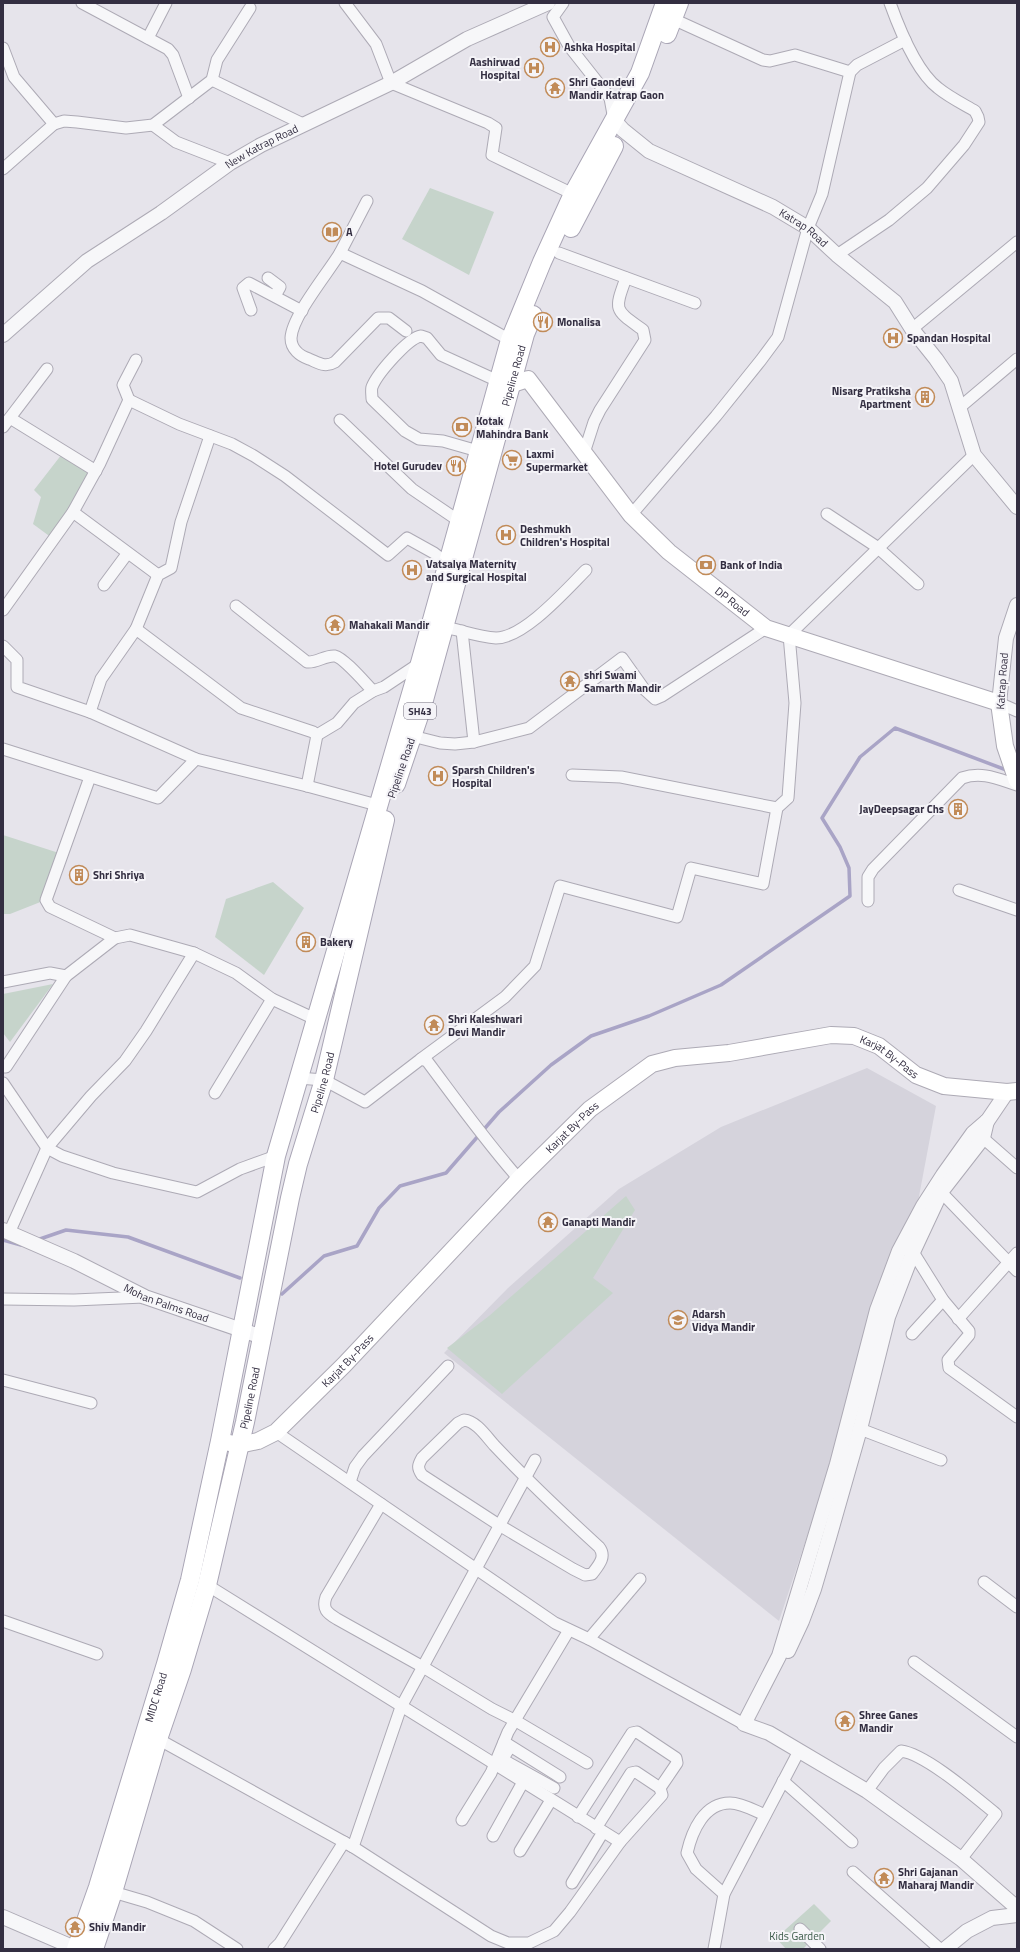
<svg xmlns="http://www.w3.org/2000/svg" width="1020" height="1952" font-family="'Titillium Web',sans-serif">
  <rect width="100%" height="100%" fill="#e6e4eb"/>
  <!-- built -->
  <path fill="#d5d3dc" d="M 867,1068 L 936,1106 L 911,1239 L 855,1392 L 779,1621 L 444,1353 L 508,1288 L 619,1189 L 721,1127 Z"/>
  <!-- green -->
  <g fill="#c6d4cb">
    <path d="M 430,188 L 494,212 L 469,275 L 402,239 Z"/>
    <path d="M 62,454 L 91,473 L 52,538 L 33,524 L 41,497 L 34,490 Z"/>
    <path d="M 3,835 L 62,854 L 43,901 L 10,914 L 3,914 Z"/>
    <path d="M 273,882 L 304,908 L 264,975 L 215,937 L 226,899 Z"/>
    <path d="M 53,984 L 10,1042 L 3,1033 L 3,994 Z"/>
    <path d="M 626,1196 L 635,1210 L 593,1278 L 613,1293 L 502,1394 L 447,1348 L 489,1316 Z"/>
    <path d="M 814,1904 L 831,1921 L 803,1949 L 786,1949 L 776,1938 Z"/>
  </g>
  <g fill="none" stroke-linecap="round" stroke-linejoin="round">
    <!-- stream -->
    <g stroke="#a9a4c6" stroke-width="3.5">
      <path d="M 3,1240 L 21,1245"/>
      <path d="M 37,1240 L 66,1230 L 128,1237 L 240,1278"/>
      <path d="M 282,1294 L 324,1256 L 357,1246 L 379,1208 L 400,1186 L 446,1173 L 499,1112 L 551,1065 L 591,1036 L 649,1016 L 721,985 L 850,896 L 849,868 L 840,847 L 822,818 L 860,757 L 895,728 L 1009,771"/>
    </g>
    <!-- minor casing -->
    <g stroke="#adaab5" stroke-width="13">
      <g id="minor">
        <path d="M 82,3 L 168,49 L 173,55 L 189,98"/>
        <path d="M 345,3 L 376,44 L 391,83 L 488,123 L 496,128 L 492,155 L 573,194"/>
        <path d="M 563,3 L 553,17 L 569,46 L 610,98 L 614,120"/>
        <path d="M 673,19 L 763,60 L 770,61 L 795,55 L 850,72"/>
        <path d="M 148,38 L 166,3"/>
        <path d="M 3,48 L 14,77 L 54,124"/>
        <path d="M 212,80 L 303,124"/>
        <path d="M 153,125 L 176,142 L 230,163"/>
        <path d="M 3,169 L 54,124 L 64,121 L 77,122 L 126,128 L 153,125 L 212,80 L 217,60 L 250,8"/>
        <path d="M 367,201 C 358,218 349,236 340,253 C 328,273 292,316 291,338 C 291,349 300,356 309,359 C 319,363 325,368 335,362 L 378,318 L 389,318 L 406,331"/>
        <path d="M 340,253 L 422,291 L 510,340"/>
        <path d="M 559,253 L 695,303"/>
        <path d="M 837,255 L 889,220 L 927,188 L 964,145 L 979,122 L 978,117 L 975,111 C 963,104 949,97 938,88 C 917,72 899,28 890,3"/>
        <path d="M 268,278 L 280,287 L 275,296"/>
        <path d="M 251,310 L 243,288 L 249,283 L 302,311"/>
        <path d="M 912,329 L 1017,242"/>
        <path d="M 129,400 L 123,385 L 136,360"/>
        <path d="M 959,408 L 1017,359"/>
        <path d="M 10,418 L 96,471"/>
        <path d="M 340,420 L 412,489 L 459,521"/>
        <path d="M 3,427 L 47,369"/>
        <path d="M 478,451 L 443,441 L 419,439 L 405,431 L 372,399 C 372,395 371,390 372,387 C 377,374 408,338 421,336 L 427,338 L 441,355 L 498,381"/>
        <path d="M 584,453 L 594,422 L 600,410 L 645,340 L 643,330 C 614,309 614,311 626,278"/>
        <path d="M 73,512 L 158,575"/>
        <path d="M 827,514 L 877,547 L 918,584"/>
        <path d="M 631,515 L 716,416 L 761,360 L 778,337 L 808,228 L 822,194 L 850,72 L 857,65 L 905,40"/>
        <path d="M 104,585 L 127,554"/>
        <path d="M 236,606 L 307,662 C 317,663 325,655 335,656 C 344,658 366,684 373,691"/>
        <path d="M 3,610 L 73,512 L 100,463 L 129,400 L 179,424 L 232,444 L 254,456 L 285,476 L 388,555 L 407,538 L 434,553 L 447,563"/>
        <path d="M 444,627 C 460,630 479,637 496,638 C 524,638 566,590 586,570"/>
        <path d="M 136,629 L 158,575 L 171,568 L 181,522 L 210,436"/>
        <path d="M 462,631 L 474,742"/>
        <path d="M 3,646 L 17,660 L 17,687 L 90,712 L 196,759"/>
        <path d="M 999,703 L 1017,711"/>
        <path d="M 90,712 L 101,679 L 136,629 L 241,708 L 313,732 L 317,735 L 307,786"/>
        <path d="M 317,735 L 337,723 L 354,703 L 373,691 L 384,687 L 420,663"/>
        <path d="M 412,736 L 440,743 L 455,744 L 474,742 L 529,728 L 622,658 L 644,689 L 655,699 L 662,696 L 766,628"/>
        <path d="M 3,749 L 158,798 L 196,759 L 307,786 L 377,805"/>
        <path d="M 572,775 L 621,777 L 777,808"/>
        <path d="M 90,777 L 46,900 L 50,907 L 115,938"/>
        <path d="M 959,890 L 1017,910"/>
        <path d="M 868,901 L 868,877 L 873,869 L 962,778 C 982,771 998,779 1017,785"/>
        <path d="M 3,982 L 50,973 L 66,976 L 115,938 L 130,935 L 194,953 L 236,973 L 272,999 L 315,1019"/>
        <path d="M 421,1059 L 505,997 L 535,966 L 560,886 L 677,917 L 691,868 L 763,884 L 777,808 L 788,798 L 795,703 L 789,635 L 974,455"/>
        <path d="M 3,1067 L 6,1067 L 66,976"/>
        <path d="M 298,1078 L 324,1080 L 365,1102 L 421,1059 L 427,1061 C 457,1101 486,1142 519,1179"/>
        <path d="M 3,1083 L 47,1148 L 62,1156 L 113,1173 L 197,1192 L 240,1169 L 276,1156"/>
        <path d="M 215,1093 L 272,999"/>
        <path d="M 983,1138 L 1017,1168"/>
        <path d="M 941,1192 L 1017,1271"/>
        <path d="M 9,1233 L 47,1148 L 91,1096 L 125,1061 L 146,1031 L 194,953"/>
        <path d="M 907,1249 L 913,1252 L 943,1300 L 969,1331 L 969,1335 L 948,1360 L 949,1368 L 1017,1417"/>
        <path d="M 3,1299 L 74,1300 L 144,1297"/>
        <path d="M 958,1319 L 1017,1253"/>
        <path d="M 912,1334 L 943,1300"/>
        <path d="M 3,1380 L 91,1403"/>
        <path d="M 464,1420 C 476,1421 486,1436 494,1445 C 527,1480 563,1514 599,1547 C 607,1557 598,1566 592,1574 L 585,1575 L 573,1569 L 499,1525 L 422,1475 C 417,1468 418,1465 422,1458 L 458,1423 Z"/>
        <path d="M 860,1429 L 941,1460"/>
        <path d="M 276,1432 L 555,1623 L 589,1639 L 744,1724"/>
        <path d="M 350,1482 L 355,1467 L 363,1456 L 448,1366"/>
        <path d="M 381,1504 L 326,1597 C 322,1609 327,1613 337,1619 L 423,1667 L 492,1709 L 516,1721 L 587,1763"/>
        <path d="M 984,1582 L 1017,1607"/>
        <path d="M 207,1585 L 620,1842"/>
        <path d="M 3,1621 L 97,1654"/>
        <path d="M 589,1639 L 640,1579"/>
        <path d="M 914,1662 L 1017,1737"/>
        <path d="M 158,1739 L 353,1847 L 401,1707 L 535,1460"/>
        <path d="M 504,1742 L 560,1777"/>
        <path d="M 510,1747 L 504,1757 L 505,1761 L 554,1788"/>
        <path d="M 783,1781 L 852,1842"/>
        <path d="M 867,1791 L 884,1768 L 901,1751 C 926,1754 975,1797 996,1814 L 961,1859"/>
        <path d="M 578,1817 L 632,1733 L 637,1732 L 676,1758 L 677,1763 L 660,1788 L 636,1772 L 631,1773 L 596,1828"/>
        <path d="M 462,1820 L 491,1773 L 508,1732 L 569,1630"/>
        <path d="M 493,1836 L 523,1782"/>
        <path d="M 350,1845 L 491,1936 L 508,1943 L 529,1943 L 554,1931 L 570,1912 L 620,1842 L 662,1795 L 660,1788"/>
        <path d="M 520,1851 L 551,1800"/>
        <path d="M 853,1872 L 940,1949"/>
        <path d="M 572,1883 L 603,1832"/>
        <path d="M 113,1892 L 147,1902 L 194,1921 L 237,1949"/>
        <path d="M 724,1894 L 696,1869 L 687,1853 C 692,1831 704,1803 730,1803 C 742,1803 755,1811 765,1815"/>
        <path d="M 800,1929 L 820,1949"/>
        <path d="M 274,1949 L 280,1943 L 344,1842"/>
        <path d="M 714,1949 L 724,1894 L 799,1751"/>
      </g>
    </g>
    <!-- tertiary casing -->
    <g stroke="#adaab5" stroke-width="16">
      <g id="tertiary">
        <path id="s1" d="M 614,120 L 623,130 L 649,151 L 773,207 L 808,228 L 837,255 L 895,302 L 912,329 L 936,359 L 951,381 L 974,455 L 1017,507"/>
        <path id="s2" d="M 3,335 L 87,261 L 161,213 L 230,163 L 261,145 L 391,83 L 467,39 L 548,3"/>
        <path d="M 999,703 L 1006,638 L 1017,605"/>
        <path d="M 1007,1092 L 988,1120 L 973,1133 L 943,1175 L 923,1206 L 899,1251 L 877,1310 L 837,1464 L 779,1656 L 744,1724 L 769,1733 L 867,1791 L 961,1859 L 1017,1908"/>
        <path id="s3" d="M 3,1230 L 74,1261 L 145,1297 L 262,1337"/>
        <path d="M 788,1651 L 802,1621 L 814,1589 L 829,1538 L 860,1429 L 888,1317 L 913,1252 L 941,1192 L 983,1138 L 987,1121"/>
        <path d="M 3,1917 L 77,1949"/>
        <path d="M 945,1949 L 967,1931 L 992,1918 L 1017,1915"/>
      </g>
    </g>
    <!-- secondary casing -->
    <g stroke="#adaab5" stroke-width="18">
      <g id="secondary">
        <path id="s4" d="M 499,382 L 513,384 L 528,379 L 631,515 L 669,552 L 766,628 L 999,703 L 1005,746 L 1017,781"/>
        <path id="s5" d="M 220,1441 L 239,1445 L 258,1441 L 276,1432 L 344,1365 L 519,1179 L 590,1109 L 652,1064 L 675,1058 L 729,1053 L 831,1035 L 854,1036 L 879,1046 L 916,1075 L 944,1086 L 1007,1092 L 1017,1091"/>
      </g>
    </g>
    <!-- primary casing -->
    <g stroke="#a9a5b5" stroke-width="20">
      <g id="primary">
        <path d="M 667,34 L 679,3"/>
        <path d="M 571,228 L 614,146"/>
        <path id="s6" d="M 396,784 L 422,707 L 525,334 L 533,315"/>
        <path id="s7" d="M 76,1949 L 98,1887 L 166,1664 L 190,1580 L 220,1441 L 276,1156 L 420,663 L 510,340 L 542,262 L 573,194 L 640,73 L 665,3"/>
        <path id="s8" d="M 94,1949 L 113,1892 L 158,1739 L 182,1669 L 207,1585 L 245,1422 L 290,1198 L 298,1164 L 324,1080 L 385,820"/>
      </g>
    </g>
    <!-- minor -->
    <use href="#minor" stroke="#f7f7f9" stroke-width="11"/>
    <!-- tertiary -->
    <use href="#tertiary" stroke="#f7f7f9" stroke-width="14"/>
    <!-- secondary -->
    <use href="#secondary" stroke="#fff" stroke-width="16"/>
    <!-- primary -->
    <use href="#primary" stroke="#fff" stroke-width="18"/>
  </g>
  <!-- icons -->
  <defs>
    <g id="hospital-ring" transform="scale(1)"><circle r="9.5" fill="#f5f4f8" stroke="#c18b58" stroke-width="1.5"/><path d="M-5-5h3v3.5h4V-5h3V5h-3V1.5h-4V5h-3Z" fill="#c18b58"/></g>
    <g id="temple-ring" transform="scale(1)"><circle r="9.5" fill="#f5f4f8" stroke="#c18b58" stroke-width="1.5"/><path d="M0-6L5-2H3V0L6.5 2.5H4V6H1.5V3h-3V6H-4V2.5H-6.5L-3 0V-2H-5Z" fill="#c18b58"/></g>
    <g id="library-ring" transform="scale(1)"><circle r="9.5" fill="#f5f4f8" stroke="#c18b58" stroke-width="1.5"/><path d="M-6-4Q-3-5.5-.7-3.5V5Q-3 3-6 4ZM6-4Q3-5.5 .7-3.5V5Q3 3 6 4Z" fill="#c18b58"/></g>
    <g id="restaurant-ring" transform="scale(1)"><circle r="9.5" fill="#f5f4f8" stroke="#c18b58" stroke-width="1.5"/><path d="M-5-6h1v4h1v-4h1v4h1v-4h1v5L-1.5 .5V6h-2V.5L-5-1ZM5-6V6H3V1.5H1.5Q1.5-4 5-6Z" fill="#c18b58"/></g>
    <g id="building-ring" transform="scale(1)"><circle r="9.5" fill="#f5f4f8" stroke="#c18b58" stroke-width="1.5"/><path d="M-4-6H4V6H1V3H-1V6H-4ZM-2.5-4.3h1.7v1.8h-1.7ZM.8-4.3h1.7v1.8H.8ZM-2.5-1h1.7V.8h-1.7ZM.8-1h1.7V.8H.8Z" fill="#c18b58"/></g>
    <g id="bank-ring" transform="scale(1)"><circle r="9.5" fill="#f5f4f8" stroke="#c18b58" stroke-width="1.5"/><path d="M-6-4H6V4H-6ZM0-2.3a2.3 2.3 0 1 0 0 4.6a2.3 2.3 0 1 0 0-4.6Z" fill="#c18b58"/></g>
    <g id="supermarket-ring" transform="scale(1)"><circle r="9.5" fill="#f5f4f8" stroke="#c18b58" stroke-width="1.5"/><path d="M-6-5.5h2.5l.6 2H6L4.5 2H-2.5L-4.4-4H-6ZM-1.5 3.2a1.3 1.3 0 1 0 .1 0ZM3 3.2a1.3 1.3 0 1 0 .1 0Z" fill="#c18b58"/></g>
    <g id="school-ring" transform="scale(1)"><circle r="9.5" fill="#f5f4f8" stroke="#c18b58" stroke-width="1.5"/><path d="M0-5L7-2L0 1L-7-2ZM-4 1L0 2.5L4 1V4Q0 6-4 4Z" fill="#c18b58"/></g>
  </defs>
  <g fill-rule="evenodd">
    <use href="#hospital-ring" x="550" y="47"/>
    <use href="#hospital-ring" x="534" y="68"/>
    <use href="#temple-ring" x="555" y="88"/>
    <use href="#library-ring" x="332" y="232"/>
    <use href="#restaurant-ring" x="543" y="322"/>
    <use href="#hospital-ring" x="893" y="338"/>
    <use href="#building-ring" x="925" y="397"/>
    <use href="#bank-ring" x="462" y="427"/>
    <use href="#supermarket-ring" x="512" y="460"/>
    <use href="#restaurant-ring" x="456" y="466"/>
    <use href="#hospital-ring" x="506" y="535"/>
    <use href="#bank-ring" x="706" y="565"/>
    <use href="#hospital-ring" x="412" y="570"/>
    <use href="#temple-ring" x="335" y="625"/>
    <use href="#temple-ring" x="570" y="681"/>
    <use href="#hospital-ring" x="438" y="776"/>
    <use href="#building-ring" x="958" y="809"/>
    <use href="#building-ring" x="79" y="875"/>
    <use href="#building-ring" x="306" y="942"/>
    <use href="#temple-ring" x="434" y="1025"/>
    <use href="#temple-ring" x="548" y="1222"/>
    <use href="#school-ring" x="678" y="1320"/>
    <use href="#temple-ring" x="845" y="1721"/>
    <use href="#temple-ring" x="884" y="1878"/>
    <use href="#temple-ring" x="75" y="1927"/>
  </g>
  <g text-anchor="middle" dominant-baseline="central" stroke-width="4" stroke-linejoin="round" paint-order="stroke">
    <!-- shield labels -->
    <rect fill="#f5f4f8" stroke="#6d6978" stroke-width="1" x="404" y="703" width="32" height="16" rx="3"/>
    <g font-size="10" font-weight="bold" fill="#332e41">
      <text x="420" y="711">SH43</text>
    </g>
    <!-- poi labels -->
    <g font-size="11" font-weight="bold" fill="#332e41" stroke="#f5f4f8" text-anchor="start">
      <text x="564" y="47">Ashka Hospital</text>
      <text x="520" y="62" text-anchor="end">Aashirwad<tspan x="520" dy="13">Hospital</tspan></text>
      <text x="569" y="82">Shri Gaondevi<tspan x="569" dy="13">Mandir Katrap Gaon</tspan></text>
      <text x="346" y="232">A</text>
      <text x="557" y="322">Monalisa</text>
      <text x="907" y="338">Spandan Hospital</text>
      <text x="911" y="391" text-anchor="end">Nisarg Pratiksha<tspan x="911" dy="13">Apartment</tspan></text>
      <text x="476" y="421">Kotak<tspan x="476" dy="13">Mahindra Bank</tspan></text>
      <text x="526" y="454">Laxmi<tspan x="526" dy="13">Supermarket</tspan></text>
      <text x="442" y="466" text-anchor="end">Hotel Gurudev</text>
      <text x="520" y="529">Deshmukh<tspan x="520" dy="13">Children's Hospital</tspan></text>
      <text x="426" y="564">Vatsalya Maternity<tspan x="426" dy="13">and Surgical Hospital</tspan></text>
      <text x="720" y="565">Bank of India</text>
      <text x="349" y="625">Mahakali Mandir</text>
      <text x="584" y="675">shri Swami<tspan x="584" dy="13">Samarth Mandir</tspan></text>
      <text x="452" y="770">Sparsh Children's<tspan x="452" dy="13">Hospital</tspan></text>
      <text x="944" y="809" text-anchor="end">JayDeepsagar Chs</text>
      <text x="93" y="875">Shri Shriya</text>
      <text x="320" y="942">Bakery</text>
      <text x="448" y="1019">Shri Kaleshwari<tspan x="448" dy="13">Devi Mandir</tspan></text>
      <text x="562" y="1222">Ganapti Mandir</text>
      <text x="692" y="1314">Adarsh<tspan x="692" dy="13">Vidya Mandir</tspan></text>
      <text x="859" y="1715">Shree Ganes<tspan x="859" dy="13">Mandir</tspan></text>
      <text x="898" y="1872">Shri Gajanan<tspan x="898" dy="13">Maharaj Mandir</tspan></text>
      <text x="89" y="1927">Shiv Mandir</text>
    </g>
    <!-- street labels -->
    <g font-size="11" fill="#332e41" stroke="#f5f4f8">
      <text stroke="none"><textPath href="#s2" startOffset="321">New Katrap Road</textPath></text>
      <text stroke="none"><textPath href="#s1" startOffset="220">Katrap Road</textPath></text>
      <text stroke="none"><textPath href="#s6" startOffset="425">Pipeline Road</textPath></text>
      <text stroke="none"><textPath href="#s4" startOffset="334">DP Road</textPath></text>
      <text transform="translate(1002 681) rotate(-86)">Katrap Road</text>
      <text transform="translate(401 768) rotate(-71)">Pipeline Road</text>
      <text stroke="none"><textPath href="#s5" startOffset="832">Karjat By-Pass</textPath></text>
      <text stroke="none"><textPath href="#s8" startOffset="897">Pipeline Road</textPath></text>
      <text stroke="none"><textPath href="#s5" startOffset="484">Karjat By-Pass</textPath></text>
      <text stroke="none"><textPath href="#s3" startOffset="179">Mohan Palms Road</textPath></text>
      <text stroke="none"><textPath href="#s5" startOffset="160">Karjat By-Pass</textPath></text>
      <text stroke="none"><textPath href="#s8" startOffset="573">Pipeline Road</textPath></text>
      <text stroke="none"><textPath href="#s7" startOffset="264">MIDC Road</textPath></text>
    </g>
    <!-- park labels -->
    <g font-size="11" fill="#3c5c4a" stroke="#f5f4f8">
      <text x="797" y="1936">Kids Garden</text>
    </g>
  </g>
  <!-- border -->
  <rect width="1020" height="1952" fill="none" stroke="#332e41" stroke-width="8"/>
</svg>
